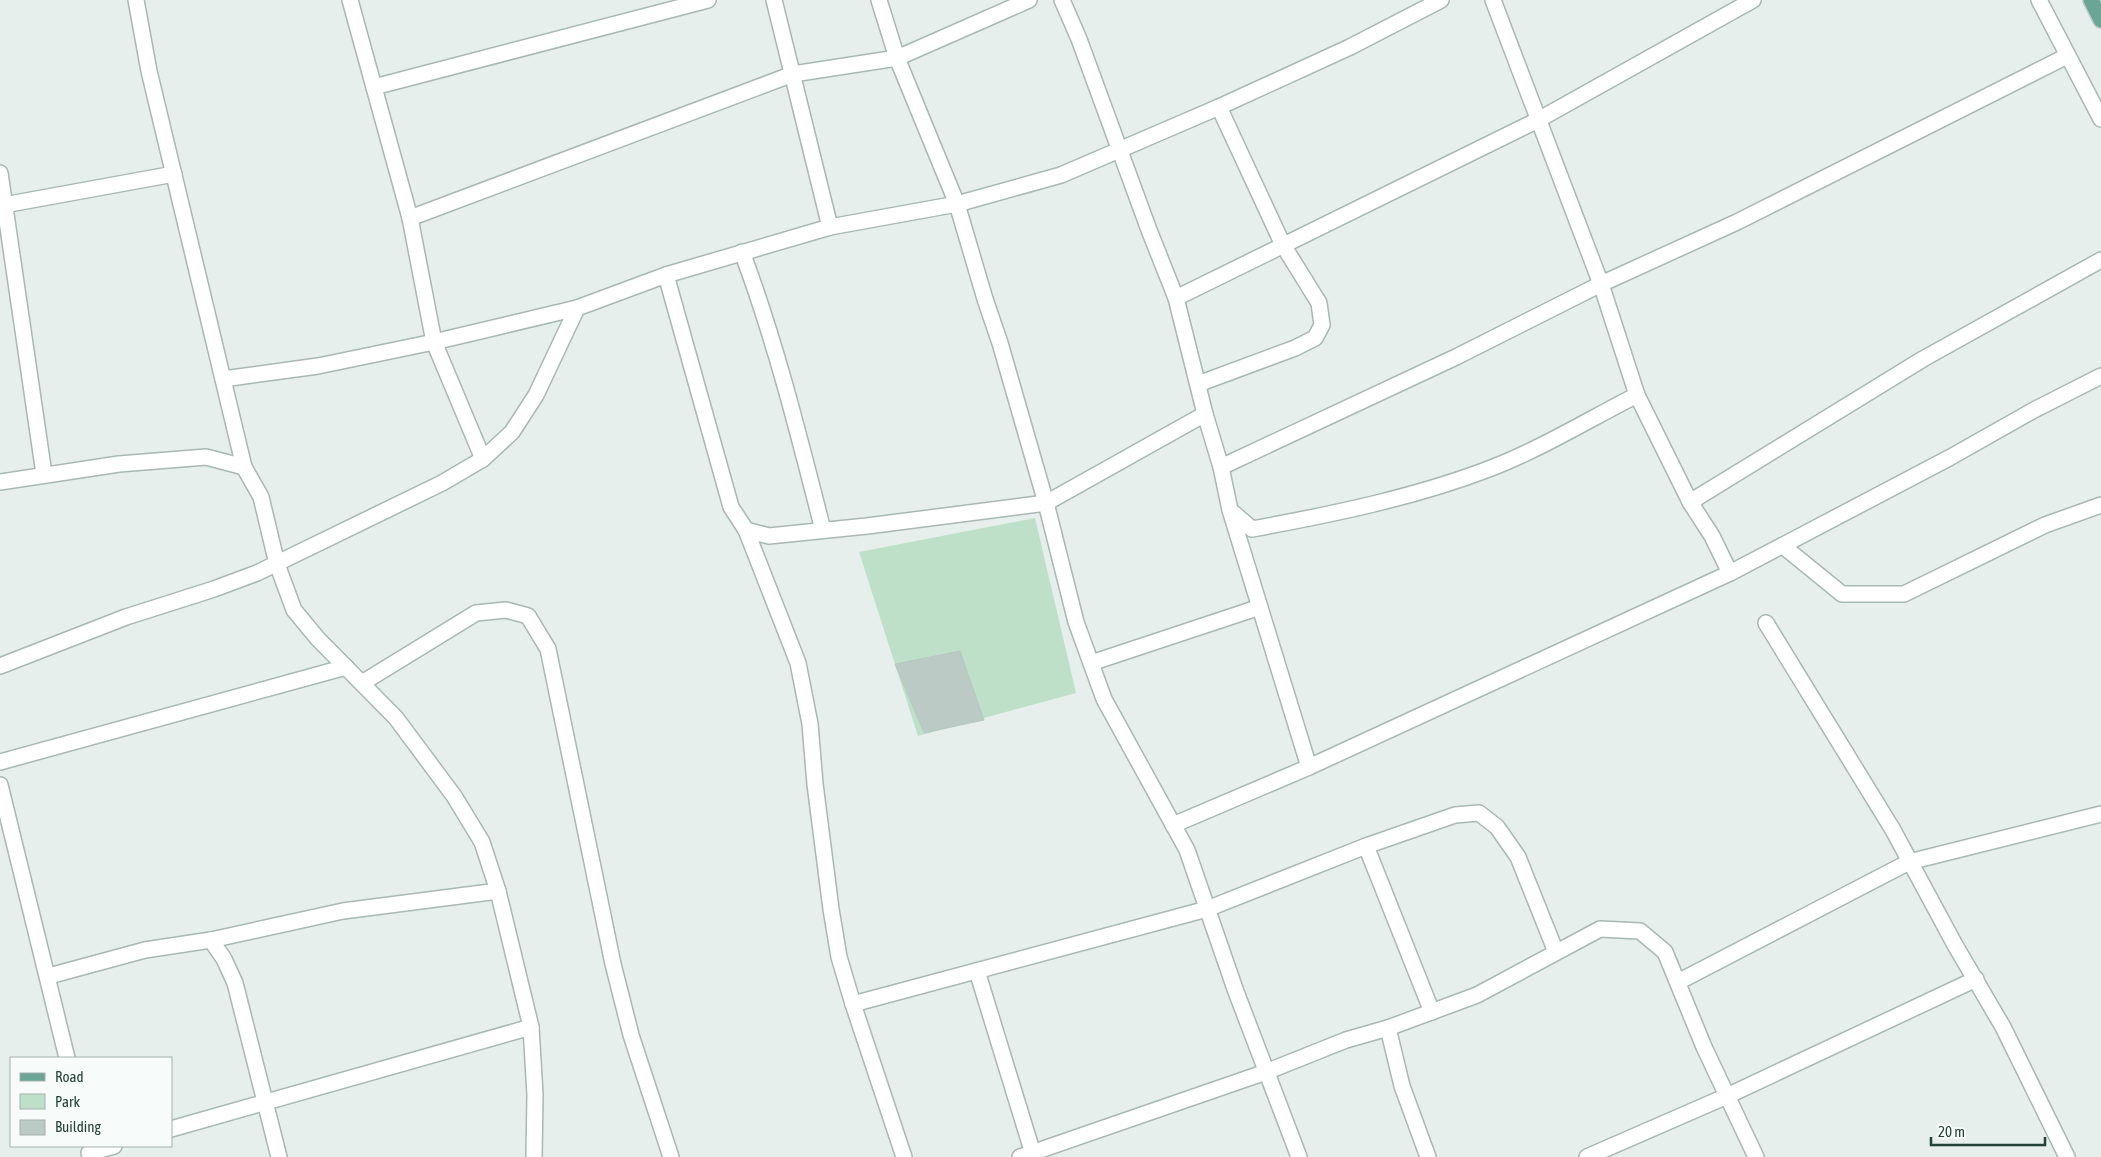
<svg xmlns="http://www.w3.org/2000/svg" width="2101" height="1157" font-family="'Asap Condensed',sans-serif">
  <rect width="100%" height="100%" fill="#e6efeb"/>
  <!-- green -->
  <path fill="#bfe0c8" d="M 1035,518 L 1076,693 L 918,736 L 859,552 Z"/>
  <!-- building -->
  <path fill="#bbcac4" stroke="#b8c9c2" d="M 960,651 L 984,720 L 924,733 L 895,664 Z"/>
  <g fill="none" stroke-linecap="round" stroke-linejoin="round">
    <!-- minor casing -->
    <g stroke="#a8b8b2" stroke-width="18">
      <g id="minor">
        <path d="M 136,0 L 149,71 L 244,467"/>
        <path d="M 350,0 L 410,218 L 434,342 L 483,459"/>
        <path d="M 774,0 L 830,227"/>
        <path d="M 879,0 L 897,58 L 957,204 L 985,299 L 1000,343 L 1046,503 L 1076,622 L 1104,699 L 1187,850 L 1235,989 L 1299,1157"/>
        <path d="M 1062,0 L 1079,39 L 1149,230 L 1176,298 L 1205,414 L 1221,467 L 1230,510 L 1252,529 C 1334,514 1417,497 1494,467 C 1544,447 1590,419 1637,395"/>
        <path d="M 1493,0 L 1601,284 L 1637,395 L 1690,502 L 1712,536 L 1730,573"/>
        <path d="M 2039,0 L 2101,119"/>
        <path d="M 374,87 L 708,0"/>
        <path d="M 0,173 L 44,474"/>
        <path d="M 4,205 L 174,174"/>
        <path d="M 410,218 L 793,74 L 897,58 L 1029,0"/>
        <path d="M 742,252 C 776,343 799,436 823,530"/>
        <path d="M 666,275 L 731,507 L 746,530 L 769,536 L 867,526 L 1046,503 L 1205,414"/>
        <path d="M 1176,298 L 1538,120 L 1753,0"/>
        <path d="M 223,379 L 318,366 L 434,342 L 577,308 L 666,275 L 830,227 L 957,204 L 1061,175 L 1219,107 L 1350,47 L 1441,0"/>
        <path d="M 1198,384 L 1295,348 L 1315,338 L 1322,325 L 1319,303 L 1283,245 L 1219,107"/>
        <path d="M 1221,467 L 1456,357 L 1601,284 L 1737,222 L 2067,56"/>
        <path d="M 0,482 L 119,464 L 206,457 L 244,467 L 261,497 L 277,564 L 294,610 L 318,639 L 396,718 L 454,796 L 482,842 L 498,891 L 531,1027 L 535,1095 L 534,1157"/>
        <path d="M 1690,502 L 1923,359 L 2101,260"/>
        <path d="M 1230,510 L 1309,767"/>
        <path d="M 746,530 L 798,663 L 810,724 L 815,784 L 831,909 L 839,957 L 853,1004 L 904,1157"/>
        <path d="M 1783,546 L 1842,594 L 1904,594 L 2045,525 L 2101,505"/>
        <path d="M 1766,623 L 1893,830 L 1955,945 L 2003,1027 L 2067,1157"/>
        <path d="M 1091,663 L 1260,607"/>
        <path d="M 0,666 L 126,617 L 214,589 L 257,573 L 442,483 L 483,459 L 512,432 L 536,395 L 577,308"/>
        <path d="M 362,683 L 476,613 L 506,610 L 528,616 L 548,649 L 613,964 L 631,1035 L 671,1157"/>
        <path d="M 0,762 L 346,667"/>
        <path d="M 0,785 L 67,1058"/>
        <path d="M 1173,825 L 1309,767 L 1730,573 L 1949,458 L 2034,410 L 2101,376"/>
        <path d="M 1366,846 L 1432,1012"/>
        <path d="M 211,940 L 224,959 L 235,983 L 279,1157"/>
        <path d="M 977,971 L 1034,1157"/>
        <path d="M 49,976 L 145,950 L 211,940 L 343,911 L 498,891"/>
        <path d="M 1678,982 L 1909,862 L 2101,814"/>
        <path d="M 853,1004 L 1207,909 L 1366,846 L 1455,815 L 1479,813 L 1497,827 L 1518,857 L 1556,952"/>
        <path d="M 1388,1028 L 1402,1086 L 1428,1157"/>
        <path d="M 171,1129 L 531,1027"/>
        <path d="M 89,1153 L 114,1146"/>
        <path d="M 1020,1157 L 1266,1072 L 1346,1040 L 1388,1028 L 1477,995 L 1600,929 L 1640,931 L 1665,952 L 1704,1047 L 1756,1157"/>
        <path d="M 1587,1157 L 1727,1096 L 1976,979"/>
      </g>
    </g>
    <!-- major casing -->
    <g stroke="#c2cac8" stroke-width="18">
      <path id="major" d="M 2091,0 L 2101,20"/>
    </g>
    <!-- minor -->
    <use href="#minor" stroke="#fff" stroke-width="15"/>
    <!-- major -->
    <use href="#major" stroke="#6aa596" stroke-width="15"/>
  </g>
  <!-- legend -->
  <rect x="10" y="1057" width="162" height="90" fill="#f7fbf9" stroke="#a3b1ad"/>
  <rect x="20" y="1073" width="25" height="8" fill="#6aa596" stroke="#a3b1ad"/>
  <text x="55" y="1082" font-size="15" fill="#24423a">Road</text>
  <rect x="20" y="1094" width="25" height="15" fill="#bfe0c8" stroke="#a3b1ad"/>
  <text x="55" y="1107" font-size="15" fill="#24423a">Park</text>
  <rect x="20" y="1120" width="25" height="15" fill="#bbcac4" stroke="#a3b1ad"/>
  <text x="55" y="1132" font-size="15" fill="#24423a">Building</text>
  <!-- scale -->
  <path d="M1931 1137v8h114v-8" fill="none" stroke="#24423a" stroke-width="2.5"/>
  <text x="1938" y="1137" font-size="15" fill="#24423a" stroke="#f7fbf9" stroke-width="4" paint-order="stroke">20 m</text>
</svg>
